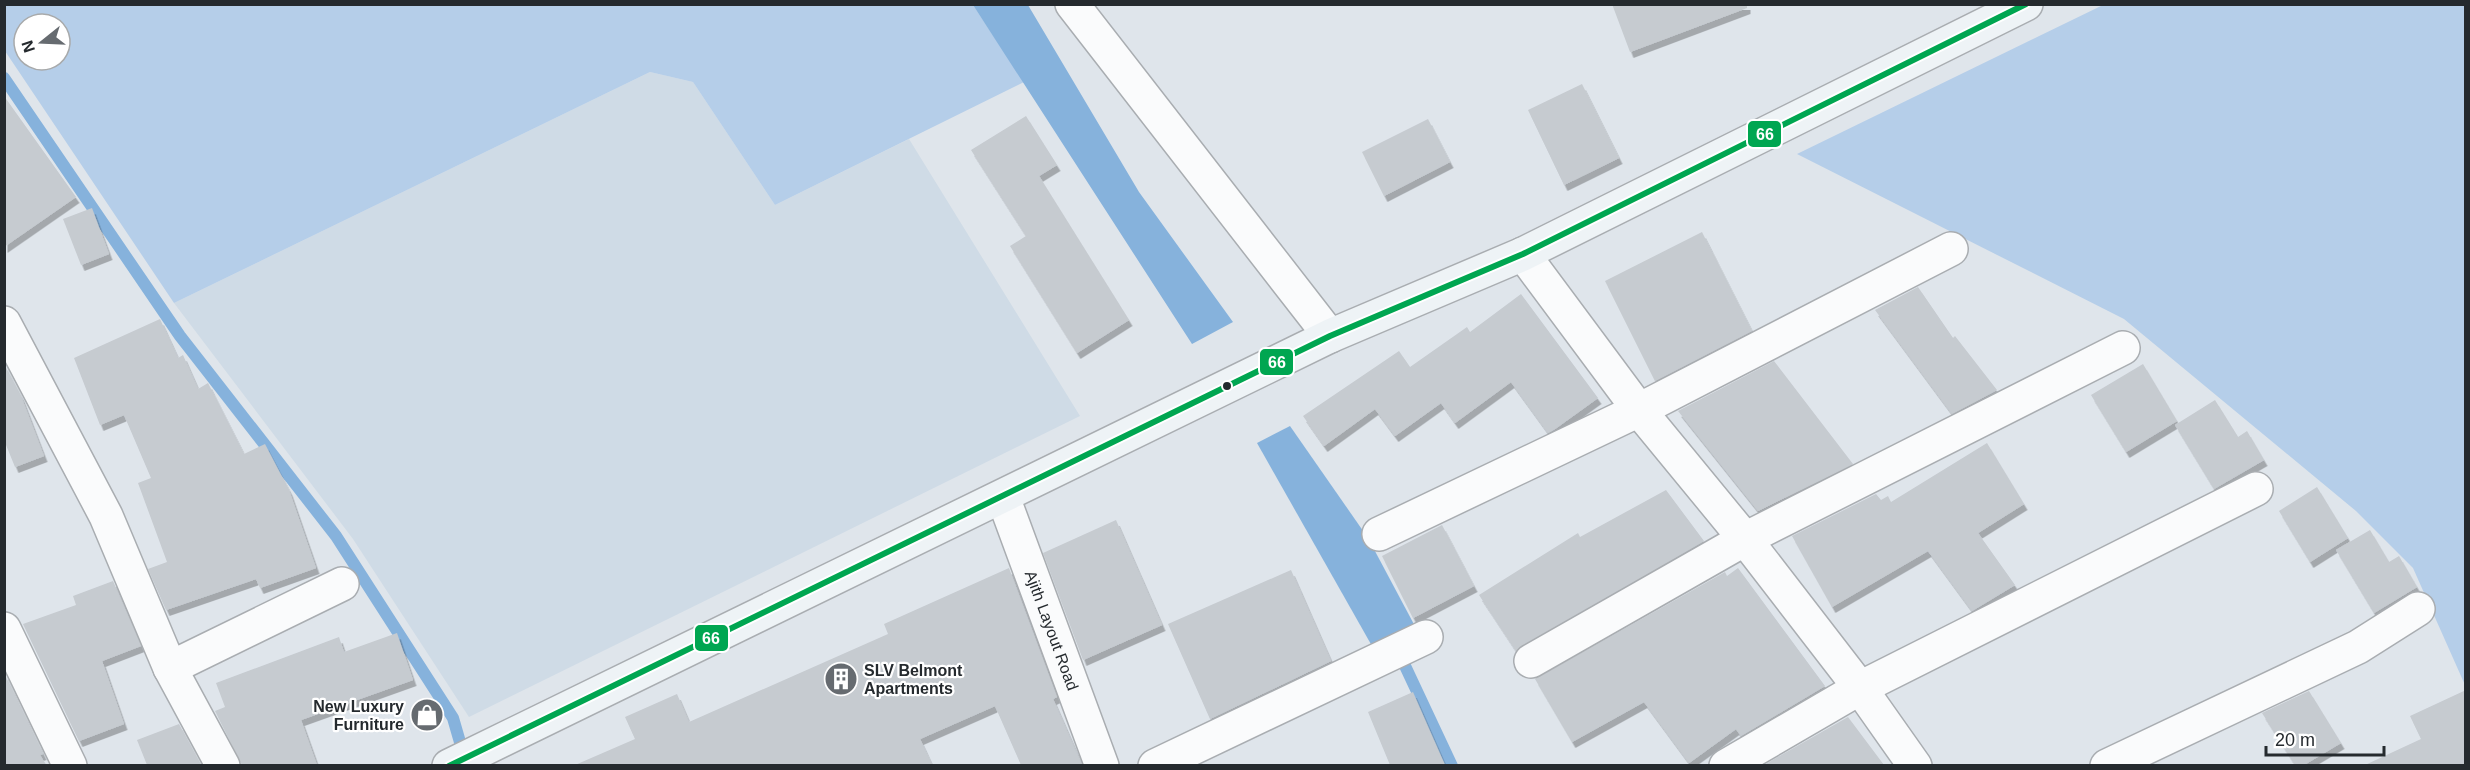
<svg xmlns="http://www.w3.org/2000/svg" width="2470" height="770" font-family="Arial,sans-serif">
  <defs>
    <filter id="shadow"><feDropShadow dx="3.5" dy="6" stdDeviation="0" flood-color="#0004"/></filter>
  </defs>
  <rect width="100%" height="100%" fill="#dfe5eb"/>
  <!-- built -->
  <path fill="#cfdbe6" d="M 650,72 L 693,82 L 775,205 L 909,139 L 1080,416 L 469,717 L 353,539 L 174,303 Z"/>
  <!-- green -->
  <g fill="#b5cee9" fill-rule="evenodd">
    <path d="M 4,5 L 973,5 L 1024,82 L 775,205 L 693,82 L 650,72 L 174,303 L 5,51 ZM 24,24 L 60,24 L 60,60 L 24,60 Z"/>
    <path d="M 2103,5 L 2465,5 L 2465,685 L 2413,568 L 2356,511 L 2124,319 L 1797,154 Z"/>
  </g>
  <!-- water -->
  <g fill="#86b2dc">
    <path d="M 973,5 L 1028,5 L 1139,192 L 1233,322 L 1192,344 Z"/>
    <path d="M 1290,426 L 1368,538 L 1417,630 L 1372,646 L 1257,443 Z"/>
  </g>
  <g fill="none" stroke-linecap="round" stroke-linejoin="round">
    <!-- stream -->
    <g stroke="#86b2dc" stroke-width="12">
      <path d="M 4,78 L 180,336 L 336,536 L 453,718 L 464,756"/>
      <path d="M 1399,653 L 1452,766"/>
    </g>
  </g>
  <!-- building -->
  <g fill="#c6cbd0" filter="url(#shadow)">
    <path d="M 1612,4 L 1747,4 L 1747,8 L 1630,52 Z"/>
    <path d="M 1582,84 L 1619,158 L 1564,185 L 1528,110 Z"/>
    <path d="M 4,96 L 76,197 L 4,247 Z"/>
    <path d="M 1026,116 L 1057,165 L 1039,176 L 1129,320 L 1077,353 L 1010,246 L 1026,236 L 971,150 Z"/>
    <path d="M 1428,119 L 1450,162 L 1384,196 L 1362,152 Z"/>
    <path d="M 92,208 L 109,254 L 81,265 L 63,219 Z"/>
    <path d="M 1702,232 L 1752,331 L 1655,381 L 1605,281 Z"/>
    <path d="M 1918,287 L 1953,338 L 1955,336 L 1997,390 L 1952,414 L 1875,310 Z"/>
    <path d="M 1521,294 L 1598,398 L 1555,429 L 1548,433 L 1511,382 L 1455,423 L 1441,403 L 1395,436 L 1375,409 L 1324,446 L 1303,416 L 1399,351 L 1410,367 L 1467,327 L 1470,332 Z"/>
    <path d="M 160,319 L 178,358 L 183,355 L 198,389 L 208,383 L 244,454 L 265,444 L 289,490 L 316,568 L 260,588 L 256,579 L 166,610 L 148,569 L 167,562 L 138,483 L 151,478 L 124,415 L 100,425 L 74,358 Z"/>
    <path d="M 1774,361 L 1853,464 L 1758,511 L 1678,411 Z"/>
    <path d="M 4,364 L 21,396 L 44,456 L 15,467 L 4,440 Z"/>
    <path d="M 2143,364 L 2177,421 L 2126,452 L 2091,395 Z"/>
    <path d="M 2215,400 L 2238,437 L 2247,431 L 2264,460 L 2214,489 L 2175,425 Z"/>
    <path d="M 1987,443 L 2024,504 L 1978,533 L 2015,585 L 1972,611 L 1928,551 L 1832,607 L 1792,536 L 1876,494 L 1881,500 L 1888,496 L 1891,502 Z"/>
    <path d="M 2317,487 L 2348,538 L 2310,562 L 2279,511 Z"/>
    <path d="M 1666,490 L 1704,541 L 1516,651 L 1479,595 L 1578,533 L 1580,537 Z"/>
    <path d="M 1116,520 L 1162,625 L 1083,660 L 1043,553 Z"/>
    <path d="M 1442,525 L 1474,586 L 1413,618 L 1382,556 Z"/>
    <path d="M 2370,530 L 2389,562 L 2399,556 L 2417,587 L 2374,613 L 2336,550 Z"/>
    <path d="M 1009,568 L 1057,697 L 1053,699 L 1082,765 L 1021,765 L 995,706 L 920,739 L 932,765 L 575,765 L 635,739 L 625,717 L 677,694 L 689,722 L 888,634 L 884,624 Z"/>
    <path d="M 1738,568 L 1825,686 L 1741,736 L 1736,729 L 1689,763 L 1644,702 L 1572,742 L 1535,679 L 1725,572 L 1727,576 Z"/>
    <path d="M 1291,570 L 1331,661 L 1210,719 L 1168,624 Z"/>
    <path d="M 113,581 L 141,646 L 102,661 L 124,724 L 79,741 L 23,624 L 76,605 L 73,596 Z"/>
    <path d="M 397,633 L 413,680 L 301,720 L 317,765 L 242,765 L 215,711 L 225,707 L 216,683 L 339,637 L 344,652 Z"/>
    <path d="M 4,673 L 43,754 L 40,755 L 46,765 L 4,765 Z"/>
    <path d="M 2466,690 L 2466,765 L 2365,765 L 2421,739 L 2410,716 Z"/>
    <path d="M 2309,691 L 2341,743 L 2304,765 L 2295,765 L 2262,713 Z"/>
    <path d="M 1413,692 L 1445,765 L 1390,765 L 1368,712 Z"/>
    <path d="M 1848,717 L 1884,765 L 1764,765 Z"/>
    <path d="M 179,724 L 201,765 L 147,765 L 137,740 Z"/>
  </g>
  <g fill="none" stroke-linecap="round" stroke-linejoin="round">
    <!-- street casing -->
    <g stroke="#a9adb1" stroke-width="36">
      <g id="street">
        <path d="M 1072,4 L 1330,336"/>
        <path d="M 1523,254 L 1639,410 L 1745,539 L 1860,688 L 1915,766"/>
        <path d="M 4,323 L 106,516 L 170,668 L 223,766"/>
        <path id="s1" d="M 1003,497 L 1102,766"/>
        <path d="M 1379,534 L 1639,410 L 1951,249"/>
        <path d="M 4,629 L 70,766"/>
        <path d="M 1531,661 L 1745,539 L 2123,348"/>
        <path d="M 170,668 L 342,584"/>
        <path d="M 1155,766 L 1426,637"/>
        <path d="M 1726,766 L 1860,688 L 2256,489"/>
        <path d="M 2107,766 L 2358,647 L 2418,609"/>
      </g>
    </g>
    <!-- secondary casing -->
    <g stroke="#a9adb1" stroke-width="36">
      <path id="secondary" d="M 449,766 L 1330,336 L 1523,254 L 2026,4"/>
    </g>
    <!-- street -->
    <use href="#street" stroke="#fafbfc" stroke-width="33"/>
    <!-- secondary -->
    <use href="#secondary" stroke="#eef3f6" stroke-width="33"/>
    <!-- bus-1 casing -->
    <g stroke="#fff" stroke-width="10">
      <path id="bus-1" d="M 449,766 L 1330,336 L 1523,254 L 2026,4"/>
    </g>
    <!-- bus-1 -->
    <use href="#bus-1" stroke="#00a651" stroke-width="6"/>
  </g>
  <!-- icons -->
  <defs>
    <g id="building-disc" transform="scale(1.725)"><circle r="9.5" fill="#666b70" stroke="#fff"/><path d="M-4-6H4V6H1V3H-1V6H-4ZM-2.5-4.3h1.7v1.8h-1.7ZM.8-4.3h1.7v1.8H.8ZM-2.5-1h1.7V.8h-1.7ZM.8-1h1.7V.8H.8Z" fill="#fff"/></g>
    <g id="shop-disc" transform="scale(1.725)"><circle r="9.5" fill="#666b70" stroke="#fff"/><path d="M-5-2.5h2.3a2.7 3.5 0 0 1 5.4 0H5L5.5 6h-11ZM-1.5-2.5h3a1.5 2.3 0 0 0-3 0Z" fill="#fff"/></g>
  </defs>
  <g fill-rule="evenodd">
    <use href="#building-disc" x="841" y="679"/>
    <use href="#shop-disc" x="427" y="715"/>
  </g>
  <!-- markers -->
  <circle fill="#252a2e" stroke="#fff" stroke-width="2" cx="1227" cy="386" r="5"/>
  <g text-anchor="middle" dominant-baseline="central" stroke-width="4.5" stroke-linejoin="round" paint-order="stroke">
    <!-- street labels -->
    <g font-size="16" fill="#252a2e" stroke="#fff">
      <text stroke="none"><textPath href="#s1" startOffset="142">Ajith Layout Road</textPath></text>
    </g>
    <!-- poi labels -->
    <g font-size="16" font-weight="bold" fill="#252a2e" stroke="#fff" text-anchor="start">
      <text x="864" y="670">SLV Belmont<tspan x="864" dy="18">Apartments</tspan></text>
      <text x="404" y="706" text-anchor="end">New Luxury<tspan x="404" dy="18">Furniture</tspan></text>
    </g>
  </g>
  <g stroke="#fff" stroke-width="2">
    <rect x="1747" y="120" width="35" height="28" rx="6" fill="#00a651"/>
    <rect x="1259" y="348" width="35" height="28" rx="6" fill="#00a651"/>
    <rect x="694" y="624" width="35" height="28" rx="6" fill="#00a651"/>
  </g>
  <g font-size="16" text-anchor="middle" font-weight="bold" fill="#fff">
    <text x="1765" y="140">66</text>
    <text x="1277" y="368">66</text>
    <text x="711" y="644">66</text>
  </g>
  <!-- border -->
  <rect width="2470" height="770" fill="none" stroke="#252a2e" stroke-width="12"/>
  <!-- north arrow -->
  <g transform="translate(42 42) rotate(252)"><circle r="28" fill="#ffffff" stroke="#a8aaab" stroke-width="1.5"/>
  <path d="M0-4.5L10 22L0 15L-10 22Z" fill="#666b70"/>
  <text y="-9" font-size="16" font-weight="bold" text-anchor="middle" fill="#252a2e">N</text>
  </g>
  <!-- scale -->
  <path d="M2266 746v9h118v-9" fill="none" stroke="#252a2e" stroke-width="3"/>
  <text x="2275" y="746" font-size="18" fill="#252a2e" stroke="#ffffff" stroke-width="4.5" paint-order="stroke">20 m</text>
</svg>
